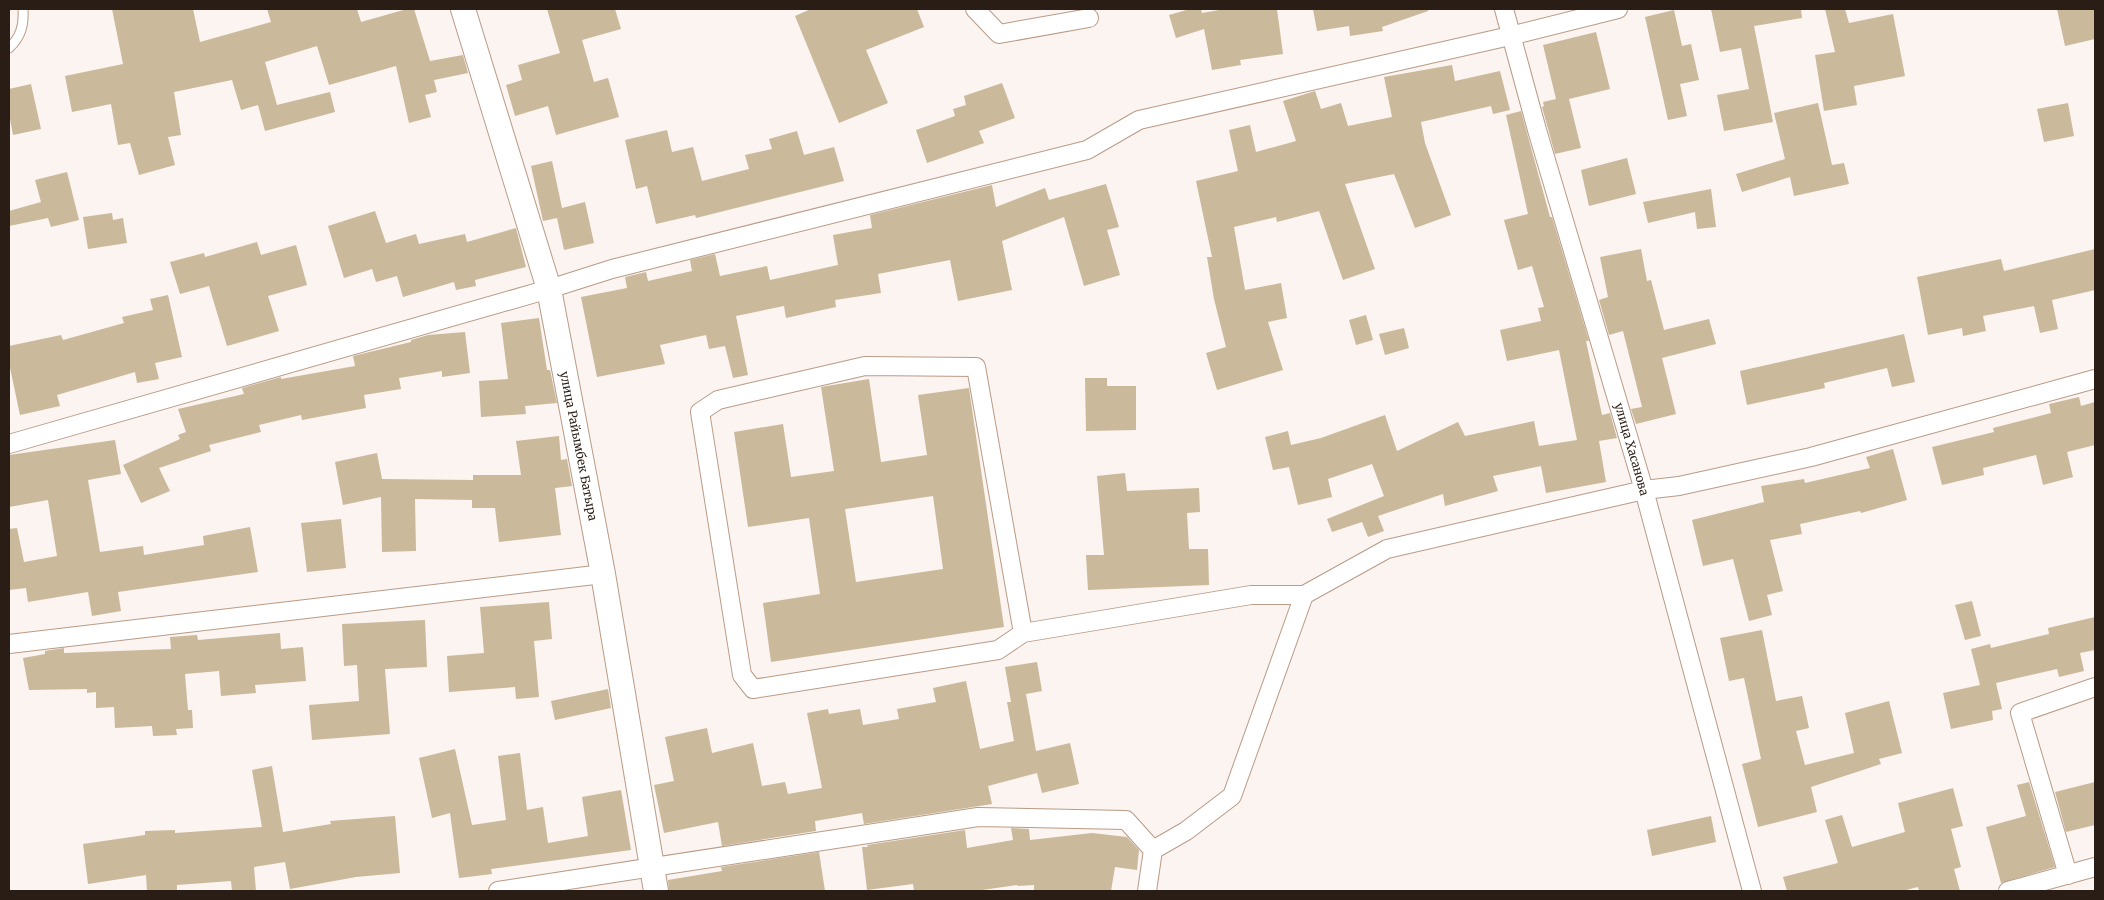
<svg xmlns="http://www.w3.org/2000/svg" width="2104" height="900" font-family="Merriweather,serif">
  <rect width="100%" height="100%" fill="#fbf4f0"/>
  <!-- building -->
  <g fill="#cab99a" fill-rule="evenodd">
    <path d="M 112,9 L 193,9 L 200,42 L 271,22 L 267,9 L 357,9 L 361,22 L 407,9 L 414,9 L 430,61 L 463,55 L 468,73 L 434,80 L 437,92 L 425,95 L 431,117 L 409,123 L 396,66 L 329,85 L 317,46 L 265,62 L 277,105 L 330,92 L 335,112 L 265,131 L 258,105 L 241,110 L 232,80 L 174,92 L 181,135 L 168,137 L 175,165 L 139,175 L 130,143 L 118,145 L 111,104 L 72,112 L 65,76 L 123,64 Z"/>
    <path d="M 547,9 L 615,9 L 621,29 L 582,40 L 594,82 L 608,78 L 619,117 L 556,135 L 548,106 L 515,116 L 506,85 L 522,80 L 518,65 L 560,53 Z"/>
    <path d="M 811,9 L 917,9 L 924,27 L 866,50 L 888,103 L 839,123 L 795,16 Z"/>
    <path d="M 1190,9 L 1201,9 L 1202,13 L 1225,9 L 1277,9 L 1283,54 L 1240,60 L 1241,65 L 1212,70 L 1204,29 L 1176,38 L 1169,15 Z"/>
    <path d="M 1313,9 L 1428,9 L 1428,11 L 1382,27 L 1383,31 L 1350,36 L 1349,26 L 1317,31 Z"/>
    <path d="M 1711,9 L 1801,9 L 1802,18 L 1754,26 L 1773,122 L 1724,131 L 1717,95 L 1749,89 L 1741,48 L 1720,52 Z"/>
    <path d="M 1825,9 L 1845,9 L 1849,23 L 1893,14 L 1905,76 L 1854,86 L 1857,105 L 1824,111 L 1815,55 L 1835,52 Z"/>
    <path d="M 2057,9 L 2095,9 L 2095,39 L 2065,46 Z"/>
    <path d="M 1674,10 L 1682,46 L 1691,44 L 1699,80 L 1680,84 L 1687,116 L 1668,120 L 1645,17 Z"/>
    <path d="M 1596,32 L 1610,89 L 1569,99 L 1581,148 L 1555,154 L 1542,107 L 1544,106 L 1543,102 L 1556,99 L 1543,45 Z"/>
    <path d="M 1452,65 L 1455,81 L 1500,71 L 1510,110 L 1493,114 L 1491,106 L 1421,122 L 1425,143 L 1451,215 L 1415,228 L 1394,174 L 1345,184 L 1375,269 L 1343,280 L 1319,211 L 1277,222 L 1276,217 L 1234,227 L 1245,290 L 1281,283 L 1287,318 L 1268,322 L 1283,370 L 1217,390 L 1206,353 L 1226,347 L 1214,299 L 1207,257 L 1212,257 L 1196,181 L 1238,171 L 1229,130 L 1250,125 L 1256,152 L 1296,141 L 1283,101 L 1315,91 L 1321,109 L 1341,103 L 1348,126 L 1392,117 L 1384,77 Z"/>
    <path d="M 1002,83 L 1015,118 L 979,131 L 984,143 L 927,163 L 916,130 L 955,116 L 953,109 L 966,105 L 964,96 Z"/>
    <path d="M 31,84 L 41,129 L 13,135 L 9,114 L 9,89 Z"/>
    <path d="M 1818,103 L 1832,165 L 1844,163 L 1849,184 L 1794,196 L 1790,177 L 1742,192 L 1736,174 L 1785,159 L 1774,113 Z"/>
    <path d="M 2068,103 L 2074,136 L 2044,142 L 2037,109 Z"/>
    <path d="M 1521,111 L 1550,217 L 1552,217 L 1589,341 L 1586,341 L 1602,415 L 1610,413 L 1617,438 L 1599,441 L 1606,482 L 1546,493 L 1541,466 L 1493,476 L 1498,491 L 1445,506 L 1443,494 L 1378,516 L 1384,531 L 1368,537 L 1362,522 L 1332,532 L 1327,519 L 1384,496 L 1372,464 L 1328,479 L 1332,497 L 1298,505 L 1289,467 L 1273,470 L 1265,437 L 1288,431 L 1291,445 L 1321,438 L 1385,415 L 1397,451 L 1458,422 L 1465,436 L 1534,421 L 1539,446 L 1577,440 L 1559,350 L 1507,361 L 1500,330 L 1541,321 L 1538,308 L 1544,307 L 1532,266 L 1518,270 L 1504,220 L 1528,214 L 1506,115 Z"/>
    <path d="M 667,130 L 672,152 L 693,147 L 702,181 L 749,169 L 745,155 L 772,149 L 769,139 L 797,131 L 804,155 L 834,147 L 844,181 L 696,218 L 695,215 L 656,224 L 647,186 L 636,189 L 625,140 Z"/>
    <path d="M 1627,158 L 1636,194 L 1589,206 L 1581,170 Z"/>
    <path d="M 552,161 L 562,208 L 585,202 L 594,243 L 564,250 L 557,218 L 543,221 L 531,166 Z"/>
    <path d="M 67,172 L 79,220 L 51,227 L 48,218 L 9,226 L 9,211 L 41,202 L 35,180 Z"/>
    <path d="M 1106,184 L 1119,227 L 1107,230 L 1120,275 L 1084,286 L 1064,217 L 1002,241 L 1012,290 L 958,301 L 950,260 L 878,274 L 881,293 L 835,300 L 836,307 L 786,318 L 784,306 L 736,316 L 748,375 L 733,378 L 725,346 L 709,349 L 706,335 L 660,345 L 665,364 L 597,377 L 581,297 L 627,288 L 625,277 L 646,272 L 648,281 L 692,271 L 690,260 L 715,254 L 720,276 L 767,266 L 770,280 L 838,265 L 833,235 L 872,228 L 870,215 L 992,185 L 996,207 L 1045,188 L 1049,200 Z"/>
    <path d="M 1711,189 L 1716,227 L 1697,229 L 1695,212 L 1648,223 L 1643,202 Z"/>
    <path d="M 375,211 L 386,243 L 416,234 L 419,244 L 465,234 L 467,242 L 516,228 L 526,267 L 475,280 L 476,286 L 456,290 L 454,282 L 403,297 L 397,276 L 376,282 L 372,269 L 344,278 L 328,226 Z"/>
    <path d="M 112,213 L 113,220 L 123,218 L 127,243 L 88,249 L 83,217 Z"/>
    <path d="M 257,242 L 261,255 L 296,245 L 307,285 L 268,296 L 279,331 L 227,346 L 209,286 L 180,294 L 170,262 L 204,253 L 205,257 Z"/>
    <path d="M 1641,249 L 1647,281 L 1651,280 L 1664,330 L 1709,319 L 1716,344 L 1662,358 L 1676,414 L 1636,424 L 1631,409 L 1642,407 L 1623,331 L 1609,335 L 1599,300 L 1608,297 L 1600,257 Z"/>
    <path d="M 2095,249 L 2095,290 L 2052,300 L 2058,329 L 2040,333 L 2034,306 L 1983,316 L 1986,331 L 1963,336 L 1962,328 L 1928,335 L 1917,277 L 2001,259 L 2004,271 Z"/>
    <path d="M 168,295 L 182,357 L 155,363 L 159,379 L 137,383 L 135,372 L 57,395 L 60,406 L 20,415 L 9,363 L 9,346 L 61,335 L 63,340 L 124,323 L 122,317 L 153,310 L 150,299 Z"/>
    <path d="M 1366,315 L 1373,340 L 1356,345 L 1349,320 Z"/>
    <path d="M 539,318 L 547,370 L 550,370 L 557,403 L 525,406 L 526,414 L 481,417 L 479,381 L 508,379 L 501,323 Z"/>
    <path d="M 1404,328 L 1409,348 L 1385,355 L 1379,334 Z"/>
    <path d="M 465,332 L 470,373 L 442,377 L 442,371 L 399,378 L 401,389 L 364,395 L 366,408 L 302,420 L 301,415 L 259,425 L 261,432 L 209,445 L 211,451 L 159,468 L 170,491 L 141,503 L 123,465 L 180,439 L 178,435 L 186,432 L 178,409 L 244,394 L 242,388 L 281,377 L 281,379 L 355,366 L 353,356 L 411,342 L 411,340 L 428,335 Z"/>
    <path d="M 1904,334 L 1915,382 L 1892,387 L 1887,368 L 1824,383 L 1825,388 L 1747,405 L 1740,371 Z"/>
    <path d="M 1085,378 L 1107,378 L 1107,386 L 1136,386 L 1136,430 L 1086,431 Z"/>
    <path d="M 869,379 L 881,462 L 927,455 L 918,395 L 969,388 L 1004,627 L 771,662 L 763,603 L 820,594 L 809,518 L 748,527 L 734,432 L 783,424 L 791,477 L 834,471 L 821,387 ZM 933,496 L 943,569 L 856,582 L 845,509 Z"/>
    <path d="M 2079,397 L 2081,406 L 2095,402 L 2095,445 L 2067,452 L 2073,477 L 2043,485 L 2036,455 L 1983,468 L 1984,475 L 1942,485 L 1932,447 L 1994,432 L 1993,428 L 2051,413 L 2049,404 Z"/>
    <path d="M 559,436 L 561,460 L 567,459 L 572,486 L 555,488 L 561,535 L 499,542 L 495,508 L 472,508 L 472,500 L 415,499 L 416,551 L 382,552 L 381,497 L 343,505 L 335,462 L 377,453 L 382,479 L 473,480 L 473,475 L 521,475 L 516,441 Z"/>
    <path d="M 115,440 L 121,474 L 88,480 L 100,552 L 143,546 L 144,555 L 204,545 L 203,536 L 250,527 L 258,572 L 118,592 L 121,611 L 92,616 L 88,592 L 28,602 L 26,588 L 9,590 L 9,529 L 17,528 L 24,562 L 57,556 L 48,500 L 9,507 L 9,455 Z"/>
    <path d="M 1893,449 L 1907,500 L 1861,513 L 1860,511 L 1800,524 L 1802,534 L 1770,540 L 1783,591 L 1767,595 L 1772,615 L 1749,621 L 1733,559 L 1703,566 L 1692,520 L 1764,502 L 1761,486 L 1804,479 L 1805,483 L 1870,468 L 1866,457 Z"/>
    <path d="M 1125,473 L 1127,491 L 1199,488 L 1200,512 L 1187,513 L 1189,549 L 1208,549 L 1209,585 L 1088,590 L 1086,555 L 1104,555 L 1097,476 Z"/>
    <path d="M 341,519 L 346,568 L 307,572 L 301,523 Z"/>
    <path d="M 1972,601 L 1981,636 L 1965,640 L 1955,605 Z"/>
    <path d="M 549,602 L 552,639 L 534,641 L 539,697 L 516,699 L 515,687 L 449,692 L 447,656 L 484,653 L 480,607 Z"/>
    <path d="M 2095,617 L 2095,650 L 2080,653 L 2084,671 L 2059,677 L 2057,669 L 1996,683 L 2002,709 L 1992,711 L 1993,720 L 1951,729 L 1943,693 L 1980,685 L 1971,649 L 1990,644 L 1991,648 L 2049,634 L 2048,628 Z"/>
    <path d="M 425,620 L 427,667 L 385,669 L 390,734 L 312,740 L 309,705 L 359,701 L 357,665 L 344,666 L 342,624 Z"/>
    <path d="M 1762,630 L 1776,701 L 1802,696 L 1809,728 L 1796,731 L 1805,765 L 1854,753 L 1845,713 L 1889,701 L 1902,753 L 1879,759 L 1881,764 L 1811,787 L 1817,812 L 1758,827 L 1742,764 L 1761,759 L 1744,678 L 1729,681 L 1720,638 Z"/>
    <path d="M 280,633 L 281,649 L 303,647 L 306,681 L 255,685 L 256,693 L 221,696 L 219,671 L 185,674 L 188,710 L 192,710 L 193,728 L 176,729 L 177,735 L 153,736 L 152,726 L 115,728 L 114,707 L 96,708 L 96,692 L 87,693 L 87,689 L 29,690 L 23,658 L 45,654 L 45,651 L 64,648 L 64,653 L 171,649 L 170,637 L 197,635 L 198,640 Z"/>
    <path d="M 1037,662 L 1042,691 L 1026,694 L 1036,751 L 1070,743 L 1079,784 L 1042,793 L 1037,773 L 988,786 L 992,804 L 864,824 L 862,813 L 815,821 L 816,831 L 722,846 L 718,822 L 664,833 L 654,785 L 674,781 L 665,737 L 707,728 L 712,753 L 753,743 L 762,786 L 785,782 L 788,794 L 822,788 L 807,713 L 828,709 L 829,714 L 860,709 L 863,725 L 899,719 L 897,709 L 936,702 L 933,688 L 966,681 L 980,749 L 1014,741 L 1007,702 L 1011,702 L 1005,667 Z"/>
    <path d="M 608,689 L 611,708 L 555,720 L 551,701 Z"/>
    <path d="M 455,749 L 472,825 L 506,820 L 498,756 L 520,753 L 527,810 L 543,807 L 548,843 L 588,836 L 582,797 L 621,790 L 631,850 L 491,869 L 492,874 L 459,878 L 450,813 L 432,818 L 419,758 Z"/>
    <path d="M 272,766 L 283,832 L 331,824 L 330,821 L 395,816 L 400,873 L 356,877 L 290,889 L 285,862 L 254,867 L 256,891 L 232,891 L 231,881 L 177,885 L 177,891 L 147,891 L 146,875 L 88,884 L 83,844 L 145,835 L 145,831 L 175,830 L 175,833 L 262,827 L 252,770 Z"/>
    <path d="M 2029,782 L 2055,867 L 2001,883 L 1986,827 L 2026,816 L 2017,785 Z"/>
    <path d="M 2095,782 L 2095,825 L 2066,832 L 2055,792 Z"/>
    <path d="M 1953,788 L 1963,826 L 1951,829 L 1961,867 L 1954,869 L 1960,891 L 1919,891 L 1918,887 L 1902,891 L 1787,891 L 1783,877 L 1838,863 L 1825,820 L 1842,815 L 1852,847 L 1905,832 L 1898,803 Z"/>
    <path d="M 1711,816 L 1716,842 L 1652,856 L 1647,830 Z"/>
    <path d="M 1011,828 L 1029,829 L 1030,840 L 1092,833 L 1127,837 L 1139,850 L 1137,870 L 1115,867 L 1111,891 L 1034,891 L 1034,885 L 1018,886 L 1017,885 L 975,891 L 914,891 L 913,884 L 867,890 L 862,847 L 868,847 L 867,845 L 965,830 L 967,848 L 1013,840 Z"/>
    <path d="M 819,852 L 825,891 L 669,891 L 668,880 L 722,871 L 721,867 Z"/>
  </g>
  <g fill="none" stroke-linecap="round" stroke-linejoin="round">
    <!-- lane casing -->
    <g stroke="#b99b87" stroke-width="11">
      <path id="lane" d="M 9,48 C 21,37 24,25 23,9"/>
    </g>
    <!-- street casing -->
    <g stroke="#b99b87" stroke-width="20">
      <g id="street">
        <path d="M 975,9 L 999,34 L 1089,18"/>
        <path d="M 1504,9 L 1537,130 L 1644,490 L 1752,891"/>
        <path d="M 9,444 L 549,289 L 612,269 L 1087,150 L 1139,120 L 1510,36 L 1618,9"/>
        <path d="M 1023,633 L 976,367 L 865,366 L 718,400 L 700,412 L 742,675 L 753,689 L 998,650 L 1023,633 L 1251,595 L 1304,595"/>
        <path d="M 9,644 L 603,574"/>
        <path d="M 1153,850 L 1186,831 L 1232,796 L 1304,595 L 1387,549 L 1644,490 L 1679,486 L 1811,457 L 2095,379"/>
        <path d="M 2068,875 L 2020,713 L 2095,687"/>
        <path d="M 498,891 L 978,817 L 1126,820 L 1153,850 L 1147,891"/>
        <path d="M 2008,891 L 2095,867"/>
      </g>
    </g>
    <!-- secondary casing -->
    <g stroke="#b99b87" stroke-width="26">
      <path id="secondary" d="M 463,9 L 549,289 L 603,574 L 656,891"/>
    </g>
    <!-- lane -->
    <use href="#lane" stroke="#fff" stroke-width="9"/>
    <!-- street -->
    <use href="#street" stroke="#fff" stroke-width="18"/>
    <!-- secondary -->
    <use href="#secondary" stroke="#fff" stroke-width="24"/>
  </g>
  <g text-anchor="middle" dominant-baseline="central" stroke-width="4" stroke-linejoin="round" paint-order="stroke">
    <!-- street labels -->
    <g font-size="12" fill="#291d15" stroke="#fff">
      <text transform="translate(579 446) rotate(79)">улица Райымбек Батыра</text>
      <text transform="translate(1632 449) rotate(74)">улица Хасанова</text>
    </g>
  </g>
  <!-- border -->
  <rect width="2104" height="900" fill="none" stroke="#291d15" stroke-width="20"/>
</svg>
